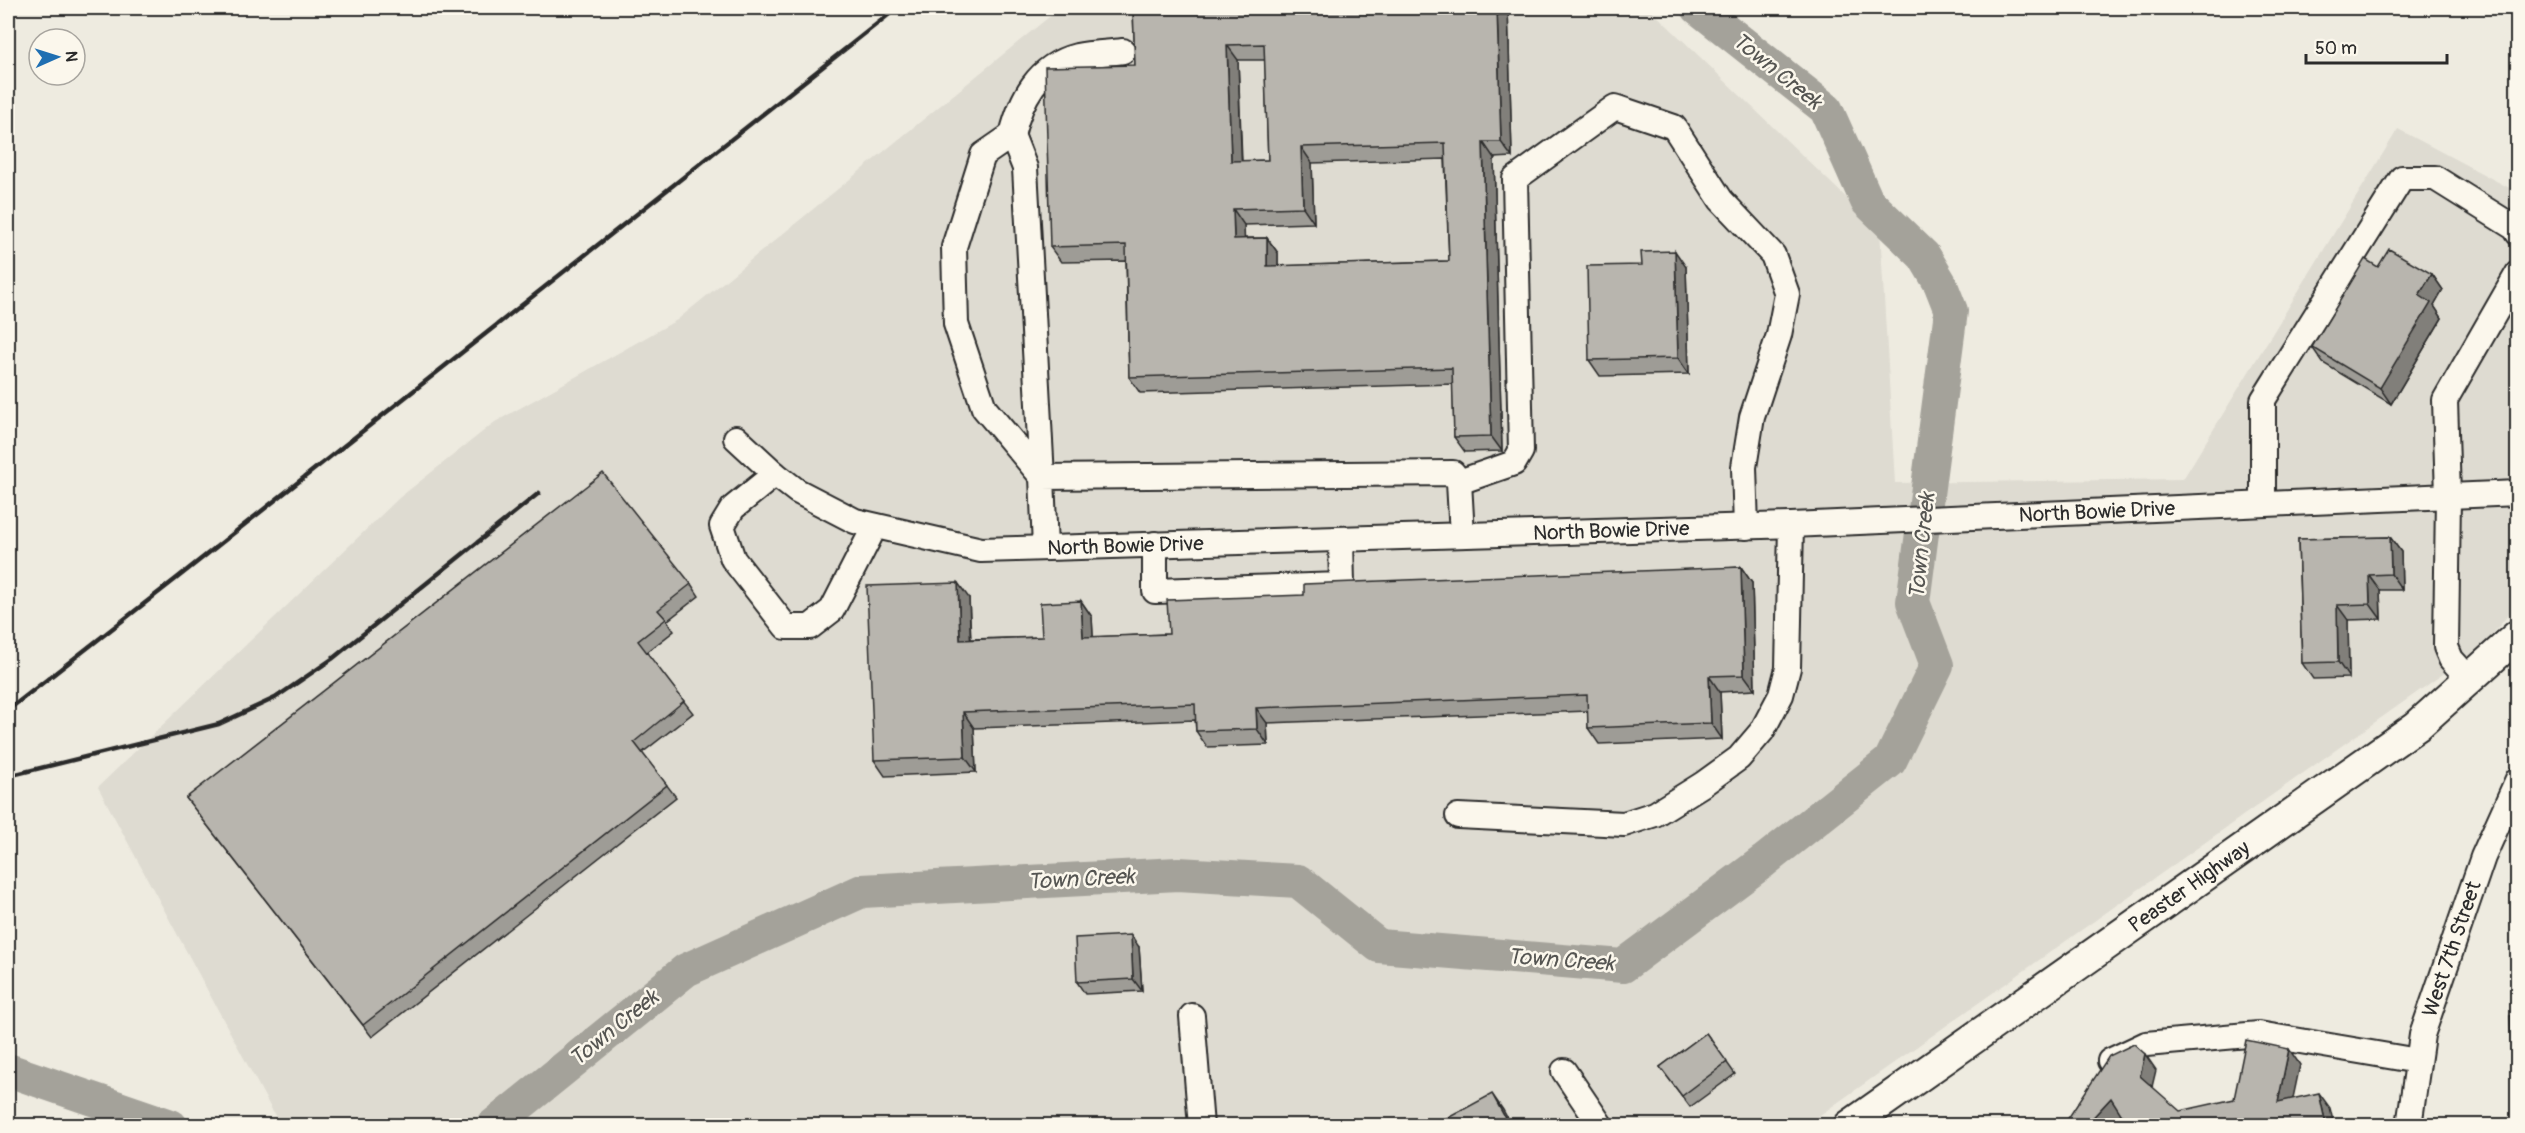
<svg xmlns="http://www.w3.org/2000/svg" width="2525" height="1133" font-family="Pangolin,sans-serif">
  <rect width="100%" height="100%" fill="#eeebe0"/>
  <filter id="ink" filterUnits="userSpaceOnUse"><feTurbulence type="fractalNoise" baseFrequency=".0167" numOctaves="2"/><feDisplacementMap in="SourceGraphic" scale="12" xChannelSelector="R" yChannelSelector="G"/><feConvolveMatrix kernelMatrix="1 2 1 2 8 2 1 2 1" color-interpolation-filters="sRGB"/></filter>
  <g filter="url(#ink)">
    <!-- built -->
    <path fill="#dedbd1" d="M 1060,8 L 1649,8 L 1880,230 L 1895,483 L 2183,479 L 2398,129 L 2517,192 L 2517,604 L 2484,645 L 1806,1125 L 280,1125 L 98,787 L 399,498 L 495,422 L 677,320 Z"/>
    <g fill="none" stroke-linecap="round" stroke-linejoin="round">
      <!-- river -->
      <g stroke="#a4a29a" stroke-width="34">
        <path d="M 8,1070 L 171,1126"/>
        <path d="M 493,1126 L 686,970 L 862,891 L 1178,874 L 1298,881 L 1379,946 L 1623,966 L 1764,861 L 1890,761 L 1937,665 L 1913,602 L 1951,311 L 1940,283 L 1924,256 L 1867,201 L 1826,109 L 1698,8"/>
      </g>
      <!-- minor casing -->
      <g stroke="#2b2b2b" stroke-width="28">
        <g id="minor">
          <path d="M 1012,135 C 1021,99 1037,66 1077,56 C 1092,53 1108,53 1123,51"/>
          <path id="s1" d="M 736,438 L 775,474 L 797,491 L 855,521 L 981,550 L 1791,525 L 2518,493"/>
          <path d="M 775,474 L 733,508 L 722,526 L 733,559 L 786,627 L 810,627 L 832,610 L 875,526"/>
          <path d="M 1459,482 L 1514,463 L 1521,451 L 1515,179 L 1615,107 L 1674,127 L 1721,200 L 1773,255 L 1787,294 L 1779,335 L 1752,417 L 1744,467 L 1746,527"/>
          <path d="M 2263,504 L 2263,400 L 2402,178 L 2435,178 L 2515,228 L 2518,233"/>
          <path d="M 1155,544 L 1155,591 L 1342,585 L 1341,539"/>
          <path d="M 1045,548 L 1042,477 L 984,408 L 956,324 L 954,247 L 983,155 L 1012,135 L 1025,168 L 1042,477 L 1453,473 L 1459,482 L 1462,535"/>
          <path d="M 2469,679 L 2451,659 L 2446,647 L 2448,496 L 2445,400 L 2518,273"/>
          <path d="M 1458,816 L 1624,824 L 1655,814 L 1703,784 L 1739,758 L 1762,731 L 1781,695 L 1788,668 L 1791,525"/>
          <path d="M 1192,1016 L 1201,1126"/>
          <path d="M 2110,1061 L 2146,1044 L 2259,1034 L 2418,1061"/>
          <path d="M 1564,1071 L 1601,1126"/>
          <path id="s2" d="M 2409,1126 L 2422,1035 L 2483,857 L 2518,779"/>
        </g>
      </g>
      <!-- major casing -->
      <g stroke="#2b2b2b" stroke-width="34">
        <g id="major">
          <path id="s3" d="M 1849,1126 L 2417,726 L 2518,635"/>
        </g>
      </g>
      <!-- minor -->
      <use href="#minor" stroke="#fbf7ec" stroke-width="24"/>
      <!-- major -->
      <use href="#major" stroke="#fbf7ec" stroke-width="30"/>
      <!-- rail -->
      <g stroke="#2b2b2b" stroke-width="4.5">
        <path d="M 8,710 L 177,578 L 897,8"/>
        <path d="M 8,776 L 219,724 L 275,698 L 332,659 L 539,493"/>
      </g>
    </g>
    <!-- wall -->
    <g fill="#9e9c96" stroke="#2b2b2b" stroke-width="1.5" fill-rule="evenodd">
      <path d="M 1133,8 L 1508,8 L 1512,157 L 1494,158 L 1502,451 L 1465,452 L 1454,437 L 1453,384 L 1140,393 L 1129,377 L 1126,261 L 1061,262 L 1050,247 L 1135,65 ZM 1238,60 L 1265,60 L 1268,160 L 1242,161 ZM 1445,159 L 1449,261 L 1278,266 L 1278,253 L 1267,238 L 1244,238 L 1244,225 L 1314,223 L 1312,163 Z"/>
      <path d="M 1686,267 L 1689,374 L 1600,376 L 1589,360 Z"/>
      <path d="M 2378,267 L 2432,274 L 2443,290 L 2434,306 L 2442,318 L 2391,404 L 2323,363 L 2312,347 Z"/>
      <path d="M 2390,537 L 2401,552 L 2402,590 L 2380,590 L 2381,619 L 2348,620 L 2349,678 L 2313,679 L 2302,663 L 2298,539 Z"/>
      <path d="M 1741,567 L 1752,583 L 1755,690 L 1720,692 L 1722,739 L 1599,744 L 1588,728 L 1588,711 L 1267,723 L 1268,745 L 1207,747 L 1196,731 L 1195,720 L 974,728 L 976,772 L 885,776 L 874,760 L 969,598 L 971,639 L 1042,637 L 1081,601 L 1092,617 L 1093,637 L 1169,634 L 1304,595 Z"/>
      <path d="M 691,584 L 699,596 L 667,621 L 674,631 L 646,653 L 693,713 L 642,753 L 676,797 L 372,1037 L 186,798 Z"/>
      <path d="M 1139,947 L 1142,991 L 1085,994 L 1077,982 Z"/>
      <path d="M 2517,1015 L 2517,1071 L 2512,1063 Z"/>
      <path d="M 1706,1033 L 1735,1074 L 1690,1107 L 1660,1067 Z"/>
    </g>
    <!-- shaded-wall -->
    <g fill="#817f7a" stroke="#2b2b2b" stroke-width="1.5">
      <path d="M 1497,8 L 1508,8 L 1512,157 L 1501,142 Z"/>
      <path d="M 1227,45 L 1238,60 L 1242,177 L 1231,161 Z"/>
      <path d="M 1483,142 L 1494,158 L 1502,451 L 1491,436 Z"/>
      <path d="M 1301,147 L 1312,163 L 1314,223 L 1303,207 Z"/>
      <path d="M 1233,209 L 1244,225 L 1245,254 L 1234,239 Z"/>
      <path d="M 1267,238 L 1278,253 L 1278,282 L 1267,266 Z"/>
      <path d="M 1675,251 L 1686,267 L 1689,374 L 1678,358 Z"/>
      <path d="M 2432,274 L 2443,290 L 2434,306 L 2442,318 L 2391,404 L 2380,388 L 2419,295 Z"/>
      <path d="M 2390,537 L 2401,552 L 2402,590 L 2391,574 Z"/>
      <path d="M 1741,567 L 1752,583 L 1755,690 L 1744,675 Z"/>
      <path d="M 2369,575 L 2380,590 L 2381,619 L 2370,604 Z"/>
      <path d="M 958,583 L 969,598 L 971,655 L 960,640 Z"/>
      <path d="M 1081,601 L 1092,617 L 1094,653 L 1083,637 Z"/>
      <path d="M 2337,605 L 2348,620 L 2349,678 L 2338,662 Z"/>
      <path d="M 1709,676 L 1720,692 L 1722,739 L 1711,723 Z"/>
      <path d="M 1256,708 L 1267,723 L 1268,745 L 1257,729 Z"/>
      <path d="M 963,712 L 974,728 L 976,772 L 965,757 Z"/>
      <path d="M 1131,935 L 1139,947 L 1142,991 L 1133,979 Z"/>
      <path d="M 2289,1049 L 2300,1065 L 2289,1117 L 2278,1102 Z"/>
      <path d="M 2145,1054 L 2156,1070 L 2151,1091 L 2140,1076 Z"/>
      <path d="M 2319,1093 L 2330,1108 L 2334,1125 L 2326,1125 Z"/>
      <path d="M 1492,1094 L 1503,1110 L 1511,1125 L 1509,1125 Z"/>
      <path d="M 2111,1098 L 2122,1113 L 2111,1125 L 2086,1125 Z"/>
    </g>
    <!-- building -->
    <g fill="#b8b5ae" stroke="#2b2b2b" stroke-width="1.5" fill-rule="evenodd">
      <path d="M 1133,8 L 1497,8 L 1501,142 L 1483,142 L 1491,436 L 1454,437 L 1452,368 L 1129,377 L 1126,245 L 1050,247 L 1045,67 L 1135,65 ZM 1264,44 L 1268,160 L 1231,161 L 1227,45 ZM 1445,143 L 1449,261 L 1267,266 L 1267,238 L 1234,239 L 1233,209 L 1303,207 L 1301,147 Z"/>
      <path d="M 2389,249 L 2432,274 L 2419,295 L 2431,303 L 2380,388 L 2312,347 L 2365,259 L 2378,267 Z"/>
      <path d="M 1675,251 L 1678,358 L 1589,360 L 1587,266 L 1642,265 L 1641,252 Z"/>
      <path d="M 603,473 L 691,584 L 658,610 L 666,619 L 638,641 L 684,701 L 634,742 L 667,785 L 363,1025 L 186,798 Z"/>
      <path d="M 2390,537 L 2391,574 L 2369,575 L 2370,604 L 2337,605 L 2338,662 L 2302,663 L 2298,539 Z"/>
      <path d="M 1741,567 L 1744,675 L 1709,676 L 1711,723 L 1588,728 L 1587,695 L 1256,708 L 1257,729 L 1196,731 L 1195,704 L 963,712 L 965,757 L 874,760 L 867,586 L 958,583 L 960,640 L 1042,637 L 1040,603 L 1081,601 L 1083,637 L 1169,634 L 1167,600 L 1304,595 L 1304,584 Z"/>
      <path d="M 1131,935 L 1133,979 L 1077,982 L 1075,938 Z"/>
      <path d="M 2517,1015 L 2517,1063 L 2512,1063 L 2510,1016 Z"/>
      <path d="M 1706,1033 L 1727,1062 L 1682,1096 L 1660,1067 Z"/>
      <path d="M 2246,1040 L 2289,1049 L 2278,1102 L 2319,1093 L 2326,1125 L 2128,1125 L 2111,1098 L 2086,1125 L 2065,1125 L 2065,1123 L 2109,1056 L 2134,1044 L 2145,1054 L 2140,1076 L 2180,1111 L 2234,1099 Z"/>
      <path d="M 1492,1094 L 1509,1125 L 1435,1125 Z"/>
      <rect x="2507" y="1123" width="10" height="2"/>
    </g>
  </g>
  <g text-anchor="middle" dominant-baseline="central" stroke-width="5" stroke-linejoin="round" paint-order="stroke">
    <!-- street labels -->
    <g font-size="21" fill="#2b2b2b" stroke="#fbf7ec">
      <text stroke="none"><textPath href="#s1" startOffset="1392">North Bowie Drive</textPath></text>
      <text stroke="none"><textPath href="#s1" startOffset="906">North Bowie Drive</textPath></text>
      <text stroke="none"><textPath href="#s1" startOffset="420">North Bowie Drive</textPath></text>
      <text stroke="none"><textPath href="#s3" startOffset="416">Peaster Highway</textPath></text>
      <text stroke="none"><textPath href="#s2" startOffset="183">West 7th Street</textPath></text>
    </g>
    <!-- water labels -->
    <g font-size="22" font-style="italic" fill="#555552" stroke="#fbf7ec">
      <text transform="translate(1777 71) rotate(39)">Town Creek</text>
      <text transform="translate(1922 546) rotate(-84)">Town Creek</text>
      <text transform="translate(1081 879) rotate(-3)">Town Creek</text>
      <text transform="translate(1561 960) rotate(4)">Town Creek</text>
      <text transform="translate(614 1028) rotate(-39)">Town Creek</text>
    </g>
  </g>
  <!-- margin -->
  <rect width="2525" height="1133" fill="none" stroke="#fbf7ec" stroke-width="30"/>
  <rect x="15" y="15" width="2495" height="1103" fill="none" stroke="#2b2b2b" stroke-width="2" filter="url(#ink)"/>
  <!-- north arrow -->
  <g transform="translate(57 57) rotate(87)"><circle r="28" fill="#fbf7ec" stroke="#a8a59f" stroke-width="1.5"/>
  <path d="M0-4.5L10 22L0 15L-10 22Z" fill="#1f6fb2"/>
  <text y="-9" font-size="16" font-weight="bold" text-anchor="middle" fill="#2b2b2b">N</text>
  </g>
  <!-- scale -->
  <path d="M2306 54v9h141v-9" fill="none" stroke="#2b2b2b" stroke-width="3"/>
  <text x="2315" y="54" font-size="18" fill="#2b2b2b" stroke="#fbf7ec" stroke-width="4.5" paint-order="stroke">50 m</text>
</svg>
